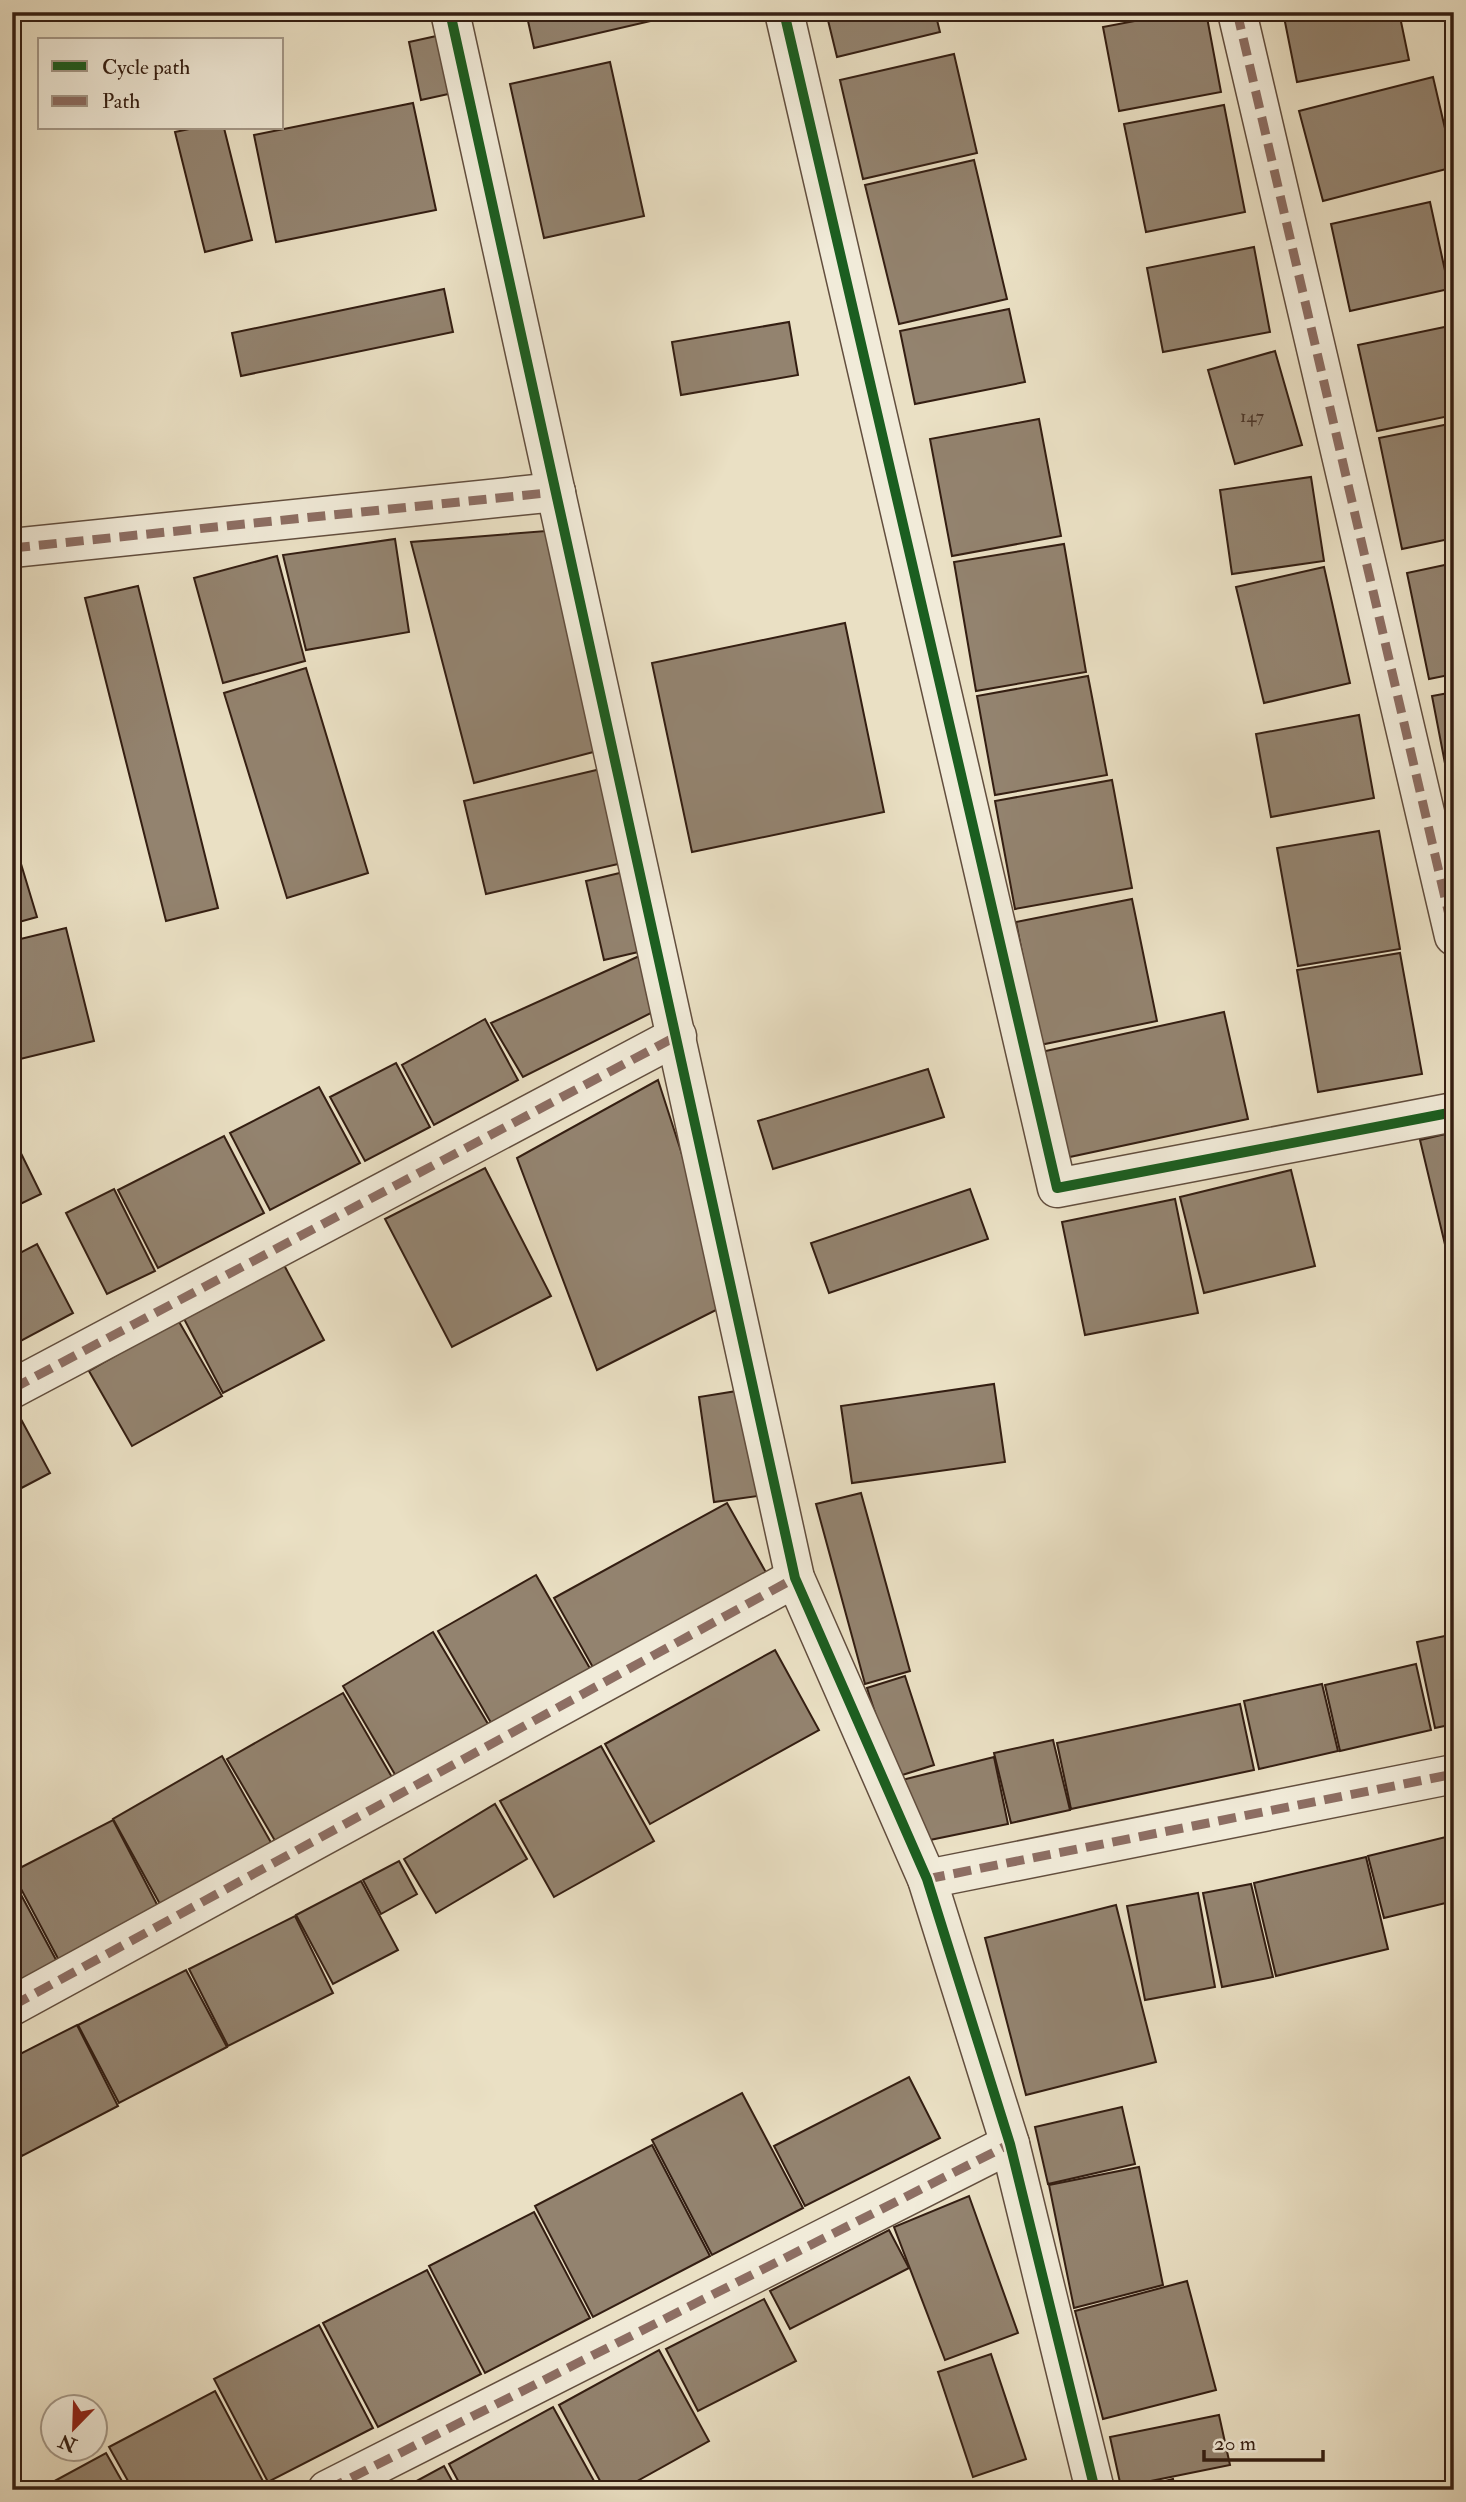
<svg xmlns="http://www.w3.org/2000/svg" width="1466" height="2502" font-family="'IM FELL Double Pica',serif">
  <rect width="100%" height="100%" fill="#eae0c4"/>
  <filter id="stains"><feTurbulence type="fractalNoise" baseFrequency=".00286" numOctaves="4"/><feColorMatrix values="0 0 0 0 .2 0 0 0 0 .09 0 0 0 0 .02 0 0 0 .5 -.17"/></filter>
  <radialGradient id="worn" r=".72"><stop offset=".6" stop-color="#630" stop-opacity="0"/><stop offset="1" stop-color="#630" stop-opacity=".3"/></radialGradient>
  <!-- building -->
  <g fill="#93836f" stroke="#341e12" stroke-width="2">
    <path d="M 526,12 L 681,12 L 681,14 L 534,48 Z"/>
    <path d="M 826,12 L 935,12 L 940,32 L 837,57 Z"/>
    <path d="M 1182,12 L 1206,12 L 1221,92 L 1119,111 L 1103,27 Z"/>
    <path d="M 1283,12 L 1399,12 L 1409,60 L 1297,82 Z"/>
    <path d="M 441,35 L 453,93 L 421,100 L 409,42 Z"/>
    <path d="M 954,54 L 977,153 L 863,179 L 840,80 Z"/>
    <path d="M 610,62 L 644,216 L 544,238 L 510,84 Z"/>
    <path d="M 1433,77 L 1454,167 L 1323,201 L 1299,111 Z"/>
    <path d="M 413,103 L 436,210 L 276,242 L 254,135 Z"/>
    <path d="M 1224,105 L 1245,212 L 1146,232 L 1124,124 Z"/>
    <path d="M 194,128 L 224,128 L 252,240 L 205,252 L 175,132 Z"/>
    <path d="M 974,160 L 1007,299 L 899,324 L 865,185 Z"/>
    <path d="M 1430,202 L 1449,289 L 1350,311 L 1331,224 Z"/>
    <path d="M 1254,247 L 1270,332 L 1163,352 L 1147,268 Z"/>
    <path d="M 444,289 L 453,332 L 241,376 L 232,333 Z"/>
    <path d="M 1009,309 L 1025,382 L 915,404 L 900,331 Z"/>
    <path d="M 789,322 L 798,375 L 681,395 L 672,342 Z"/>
    <path d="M 1454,325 L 1454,415 L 1377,431 L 1358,345 Z"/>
    <path d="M 1275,351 L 1302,445 L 1235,464 L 1208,370 Z"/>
    <path d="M 1039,419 L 1061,536 L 952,556 L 930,439 Z"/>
    <path d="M 1454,423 L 1454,538 L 1402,549 L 1379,438 Z"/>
    <path d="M 1311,477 L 1324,561 L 1232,574 L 1220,490 Z"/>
    <path d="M 546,531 L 605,749 L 474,783 L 411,542 Z"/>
    <path d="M 395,539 L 409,632 L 306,650 L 283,555 Z"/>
    <path d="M 1064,544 L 1086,672 L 976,691 L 954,562 Z"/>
    <path d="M 277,556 L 305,661 L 223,683 L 194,578 Z"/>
    <path d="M 1454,563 L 1454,674 L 1429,679 L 1407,573 Z"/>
    <path d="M 1324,567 L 1350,683 L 1264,703 L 1236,587 Z"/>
    <path d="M 138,586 L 218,908 L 166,921 L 85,598 Z"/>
    <path d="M 845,623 L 884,812 L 692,852 L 652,663 Z"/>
    <path d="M 306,668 L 368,873 L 287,898 L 224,693 Z"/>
    <path d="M 1088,676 L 1107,775 L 995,795 L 977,696 Z"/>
    <path d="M 1454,692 L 1454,778 L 1448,779 L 1432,696 Z"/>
    <path d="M 1359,715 L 1374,798 L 1271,817 L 1256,734 Z"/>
    <path d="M 605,768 L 627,862 L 486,894 L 464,801 Z"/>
    <path d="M 1112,780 L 1132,888 L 1015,909 L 995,801 Z"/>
    <path d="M 1379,831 L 1400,949 L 1298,966 L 1277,848 Z"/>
    <path d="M 12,834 L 37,917 L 12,924 Z"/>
    <path d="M 628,871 L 647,950 L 604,960 L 586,881 Z"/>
    <path d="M 1132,899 L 1157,1021 L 1040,1045 L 1016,922 Z"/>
    <path d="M 66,928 L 94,1041 L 12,1061 L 12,941 Z"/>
    <path d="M 646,953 L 663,1007 L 523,1077 L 491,1023 Z"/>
    <path d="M 1400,953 L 1422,1074 L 1318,1092 L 1297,970 Z"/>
    <path d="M 1224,1012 L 1248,1119 L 1065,1158 L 1041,1052 Z"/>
    <path d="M 485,1019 L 518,1080 L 434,1125 L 402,1065 Z"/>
    <path d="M 396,1063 L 430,1127 L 365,1161 L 330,1097 Z"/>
    <path d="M 928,1069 L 944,1117 L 773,1169 L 758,1121 Z"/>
    <path d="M 658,1080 L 730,1303 L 597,1370 L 517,1158 Z"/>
    <path d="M 319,1087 L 360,1163 L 270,1210 L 230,1133 Z"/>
    <path d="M 1454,1132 L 1454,1252 L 1447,1253 L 1420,1140 Z"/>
    <path d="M 12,1135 L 41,1194 L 12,1208 Z"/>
    <path d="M 224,1136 L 264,1213 L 158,1268 L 118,1190 Z"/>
    <path d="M 485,1168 L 551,1296 L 452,1347 L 385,1219 Z"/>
    <path d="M 1291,1170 L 1315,1266 L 1204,1293 L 1180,1197 Z"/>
    <path d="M 114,1189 L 155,1271 L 107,1294 L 66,1213 Z"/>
    <path d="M 970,1189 L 988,1239 L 829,1293 L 811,1243 Z"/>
    <path d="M 1175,1199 L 1198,1313 L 1085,1335 L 1062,1222 Z"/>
    <path d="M 37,1244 L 73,1313 L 17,1343 L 12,1334 L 12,1257 Z"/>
    <path d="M 284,1265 L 324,1340 L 223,1393 L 183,1317 Z"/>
    <path d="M 178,1320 L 222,1396 L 132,1446 L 89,1371 Z"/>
    <path d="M 994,1384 L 1005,1462 L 852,1483 L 841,1406 Z"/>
    <path d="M 743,1390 L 758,1496 L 714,1502 L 699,1397 Z"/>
    <path d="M 16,1410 L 50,1473 L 12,1493 L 12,1412 Z"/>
    <path d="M 861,1493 L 910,1671 L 865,1684 L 816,1504 Z"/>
    <path d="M 727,1503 L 768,1576 L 595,1671 L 554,1598 Z"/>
    <path d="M 536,1575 L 592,1672 L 494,1728 L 438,1631 Z"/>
    <path d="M 433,1632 L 491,1729 L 400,1783 L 343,1686 Z"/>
    <path d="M 1454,1634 L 1454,1724 L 1435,1728 L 1417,1642 Z"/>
    <path d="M 775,1650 L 819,1730 L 650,1824 L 605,1744 Z"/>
    <path d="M 1416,1664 L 1431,1730 L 1340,1751 L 1325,1685 Z"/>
    <path d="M 905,1676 L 934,1765 L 896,1777 L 867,1688 Z"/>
    <path d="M 1322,1684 L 1338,1751 L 1259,1769 L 1244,1701 Z"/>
    <path d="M 343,1693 L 396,1784 L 281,1851 L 227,1759 Z"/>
    <path d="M 1240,1704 L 1254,1770 L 1071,1809 L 1057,1743 Z"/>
    <path d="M 1053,1740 L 1070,1810 L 1011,1823 L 994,1753 Z"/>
    <path d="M 601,1746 L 654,1841 L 554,1897 L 500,1801 Z"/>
    <path d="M 222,1756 L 277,1853 L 166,1915 L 113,1819 Z"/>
    <path d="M 994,1757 L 1008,1824 L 920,1842 L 898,1781 Z"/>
    <path d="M 495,1804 L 527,1859 L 436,1913 L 404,1859 Z"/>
    <path d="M 113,1820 L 163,1916 L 63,1968 L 12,1872 Z"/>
    <path d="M 1454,1835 L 1454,1901 L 1384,1918 L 1368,1856 Z"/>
    <path d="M 1366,1857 L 1388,1949 L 1276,1976 L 1254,1883 Z"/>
    <path d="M 399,1861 L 417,1894 L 381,1914 L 363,1880 Z"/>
    <path d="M 12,1878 L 61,1969 L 12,1994 Z"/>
    <path d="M 361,1881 L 398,1950 L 333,1984 L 296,1915 Z"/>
    <path d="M 1251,1884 L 1273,1977 L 1222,1987 L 1203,1893 Z"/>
    <path d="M 1198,1893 L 1215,1987 L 1145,2000 L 1127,1906 Z"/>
    <path d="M 1116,1905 L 1156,2062 L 1026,2095 L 985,1938 Z"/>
    <path d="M 295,1916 L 333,1993 L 228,2046 L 189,1969 Z"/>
    <path d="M 186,1970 L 227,2047 L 119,2103 L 78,2025 Z"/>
    <path d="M 77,2025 L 118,2106 L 22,2156 L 12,2136 L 12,2058 Z"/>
    <path d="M 909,2077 L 940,2138 L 805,2206 L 774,2146 Z"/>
    <path d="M 742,2093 L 803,2208 L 712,2255 L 652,2140 Z"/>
    <path d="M 1122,2107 L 1135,2164 L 1048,2184 L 1035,2127 Z"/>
    <path d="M 652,2145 L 710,2256 L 593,2317 L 535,2206 Z"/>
    <path d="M 1139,2167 L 1163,2285 L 1074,2308 L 1049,2185 Z"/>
    <path d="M 969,2196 L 1018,2333 L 945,2360 L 894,2227 Z"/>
    <path d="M 534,2212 L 590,2318 L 485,2373 L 429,2266 Z"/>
    <path d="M 889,2230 L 909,2268 L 790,2329 L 770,2291 Z"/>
    <path d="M 427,2270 L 481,2374 L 378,2427 L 323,2323 Z"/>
    <path d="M 1187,2281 L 1216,2390 L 1103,2419 L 1075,2311 Z"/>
    <path d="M 764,2299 L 796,2361 L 698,2411 L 666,2349 Z"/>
    <path d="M 319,2325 L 373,2428 L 268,2482 L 214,2379 Z"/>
    <path d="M 659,2350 L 709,2441 L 621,2490 L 605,2490 L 559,2405 Z"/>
    <path d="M 991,2354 L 1026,2459 L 973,2477 L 938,2372 Z"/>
    <path d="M 215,2391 L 264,2483 L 252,2490 L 133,2490 L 109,2447 Z"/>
    <path d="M 553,2407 L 599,2490 L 463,2490 L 449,2464 Z"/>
    <path d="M 1219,2415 L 1230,2465 L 1121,2487 L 1110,2437 Z"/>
    <path d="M 106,2453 L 127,2490 L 38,2490 Z"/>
    <path d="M 444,2466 L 457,2490 L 400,2490 Z"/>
    <path d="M 1173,2479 L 1175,2490 L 1129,2490 Z"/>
  </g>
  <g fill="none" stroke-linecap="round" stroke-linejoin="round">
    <!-- minor casing -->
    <g stroke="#624e3e" stroke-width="41">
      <g id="minor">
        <path d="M 450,12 L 795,1578 L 927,1879 L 1010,2144 L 1095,2490"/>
        <path d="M 784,12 L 1057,1188 L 1454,1112"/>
        <path d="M 1237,12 L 1454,936"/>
        <path d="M 12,548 L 556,492"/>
        <path d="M 12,1389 L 677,1036"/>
        <path d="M 927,1879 L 1454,1774"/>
        <path d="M 12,2006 L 795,1578"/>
        <path d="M 327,2490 L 1010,2144"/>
      </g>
    </g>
    <!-- minor -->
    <use href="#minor" stroke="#f1ebd9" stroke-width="38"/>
    <!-- quiet -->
    <g stroke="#8d6e63" stroke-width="9" stroke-dasharray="18 9" stroke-linecap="butt">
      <path d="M 1237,12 L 1454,936"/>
      <path d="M 12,548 L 556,492"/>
      <path d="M 12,1389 L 677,1036"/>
      <path d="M 927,1879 L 1454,1774"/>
      <path d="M 12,2006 L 795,1578"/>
      <path d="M 327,2490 L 1010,2144"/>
    </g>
    <!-- cycleway casing -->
    <g stroke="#f1ebd9" stroke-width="15">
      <g id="cycleway">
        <path d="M 450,12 L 795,1578 L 927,1879 L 1010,2144 L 1095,2490"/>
        <path d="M 784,12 L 1057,1188 L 1454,1112"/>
      </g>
    </g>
    <!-- cycleway -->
    <use href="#cycleway" stroke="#1b5e20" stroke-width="10"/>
  </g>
  <g text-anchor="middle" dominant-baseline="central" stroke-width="5" stroke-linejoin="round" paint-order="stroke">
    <!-- number labels -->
    <g font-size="18" fill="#4c3729">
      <text x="1252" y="416">147</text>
    </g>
  </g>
  <!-- margin -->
  <rect width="1466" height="2502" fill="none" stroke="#eae0c4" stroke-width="42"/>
  <rect x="14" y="14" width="1438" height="2474" fill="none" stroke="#341e12" stroke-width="3.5"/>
  <rect x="21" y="21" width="1424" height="2460" fill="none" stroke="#341e12" stroke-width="2"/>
  <!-- legend -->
  <rect x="38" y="38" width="245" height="91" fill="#f1ebd9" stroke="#a59989" stroke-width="2"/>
  <rect x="52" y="61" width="35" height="10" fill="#1b5e20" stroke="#a59989" stroke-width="2"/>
  <text x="102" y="74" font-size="21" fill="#341e12">Cycle path</text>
  <rect x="52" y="96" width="35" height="10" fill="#8d6e63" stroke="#a59989" stroke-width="2"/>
  <text x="102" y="108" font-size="21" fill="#341e12">Path</text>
  <!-- north arrow -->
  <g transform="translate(74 2428) rotate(203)"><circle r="33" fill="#f1ebd9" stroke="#a59989" stroke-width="2"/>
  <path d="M0-5L12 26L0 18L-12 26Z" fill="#8f2418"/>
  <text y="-10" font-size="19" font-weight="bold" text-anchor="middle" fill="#341e12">N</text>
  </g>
  <!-- scale -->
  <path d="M1204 2450v10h119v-10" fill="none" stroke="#341e12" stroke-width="3.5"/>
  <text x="1214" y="2450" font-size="21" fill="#341e12" stroke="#f1ebd9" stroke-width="5" paint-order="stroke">20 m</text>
  <rect width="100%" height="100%" filter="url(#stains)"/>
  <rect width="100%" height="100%" fill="url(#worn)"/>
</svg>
